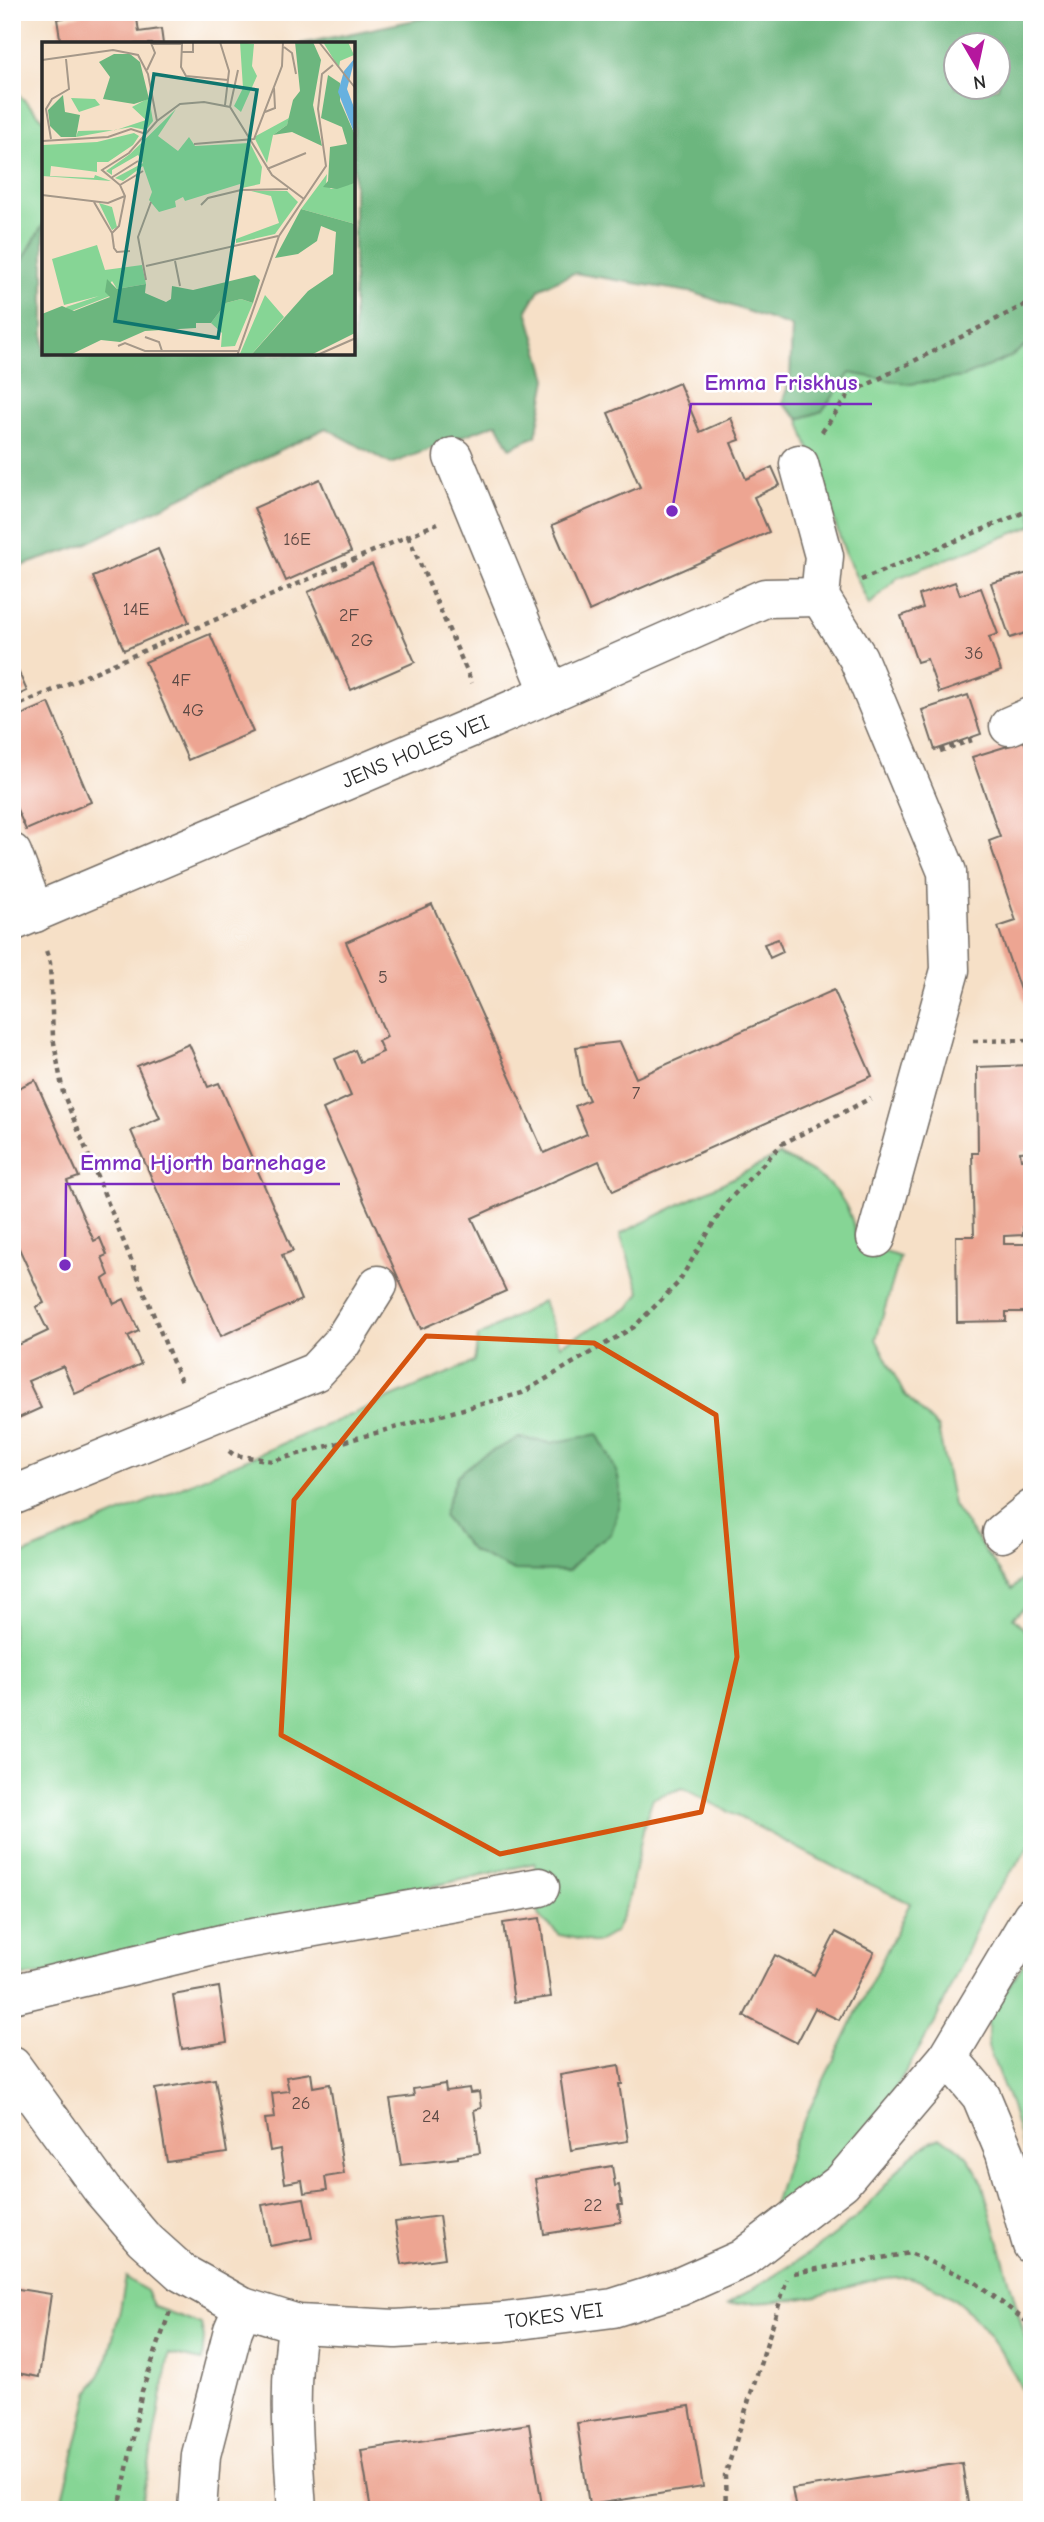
<svg xmlns="http://www.w3.org/2000/svg" width="1044" height="2522" font-family="'Comic Neue',sans-serif">
  <rect width="100%" height="100%" fill="#fff"/>
  <filter id="ink" filterUnits="userSpaceOnUse"><feTurbulence type="fractalNoise" baseFrequency=".0143" numOctaves="2"/><feDisplacementMap in="SourceGraphic" scale="14" xChannelSelector="R" yChannelSelector="G"/><feConvolveMatrix kernelMatrix="1 2 1 2 8 2 1 2 1" color-interpolation-filters="sRGB"/></filter>
  <filter id="wash" filterUnits="userSpaceOnUse"><feTurbulence type="fractalNoise" baseFrequency=".00686" numOctaves="4" result="noise"/><feDisplacementMap in="SourceGraphic" scale="28" xChannelSelector="R" yChannelSelector="G"/><feGaussianBlur stdDeviation="1.57" result="paint"/><feColorMatrix in="noise" values="0 0 0 0 0 0 0 0 0 0 0 0 0 0 0 0 0 1.4 0 .05"/><feComposite in="paint" operator="in"/></filter>
  <g filter="url(#wash)">
    <rect width="100%" height="100%" fill="#f6e0c7"/>
    <!-- green -->
    <g fill="#86d595" stroke="#588060" stroke-width="2" fill-rule="evenodd">
      <path d="M 12,88 L 44,120 L 44,223 L 12,279 Z"/>
      <path d="M 1032,341 L 1032,526 L 897,578 L 869,605 L 846,555 L 799,419 L 822,411 L 850,373 L 910,384 L 1010,357 Z"/>
      <path d="M 779,1155 C 823,1176 850,1190 857,1243 L 900,1257 L 876,1339 L 904,1394 L 938,1428 L 953,1505 L 1012,1589 L 1032,1571 L 1032,1601 L 1013,1617 L 1032,1638 L 1032,1843 L 987,1905 L 935,2022 L 885,2106 L 843,2156 L 793,2202 L 774,2205 L 793,2143 L 910,1903 L 840,1870 L 683,1788 L 653,1798 L 645,1821 L 628,1902 L 615,1932 L 596,1943 L 560,1935 L 538,1915 L 535,1863 L 40,1975 L 12,1977 L 12,1553 L 15,1558 L 474,1362 L 478,1337 L 543,1301 L 560,1345 L 629,1308 L 640,1292 L 620,1234 ZM 519,1438 L 551,1443 L 611,1534 L 593,1545 L 567,1571 Z"/>
      <path d="M 1032,1950 L 1032,2179 L 1011,2106 L 988,2047 L 988,2019 Z"/>
      <path d="M 940,2138 C 963,2147 972,2161 982,2182 L 1032,2362 L 1032,2411 C 1010,2362 978,2303 925,2283 C 919,2281 912,2277 905,2277 C 876,2276 849,2288 822,2295 C 791,2302 757,2302 726,2305 C 772,2277 814,2253 855,2218 C 885,2193 902,2153 940,2138 Z"/>
      <path d="M 126,2277 L 146,2291 L 154,2307 L 201,2324 L 204,2338 L 202,2361 L 169,2354 L 141,2510 L 60,2510 L 89,2394 L 107,2361 L 120,2310 Z"/>
    </g>
    <!-- forest -->
    <g fill="#6cb67e" stroke="#4c7054" stroke-width="2" fill-rule="evenodd">
      <path d="M 453,12 L 1032,12 L 1032,341 L 1010,357 L 963,377 L 910,384 L 850,373 L 822,411 L 799,419 L 782,403 L 790,380 L 792,327 L 695,293 L 574,273 L 540,288 L 527,310 L 547,379 L 536,436 L 510,448 L 497,423 L 391,464 L 326,428 L 81,546 L 12,569 L 12,279 L 44,223 L 44,354 L 354,354 L 354,44 L 300,44 ZM 956,46 L 998,46 L 998,88 L 956,88 Z"/>
      <path d="M 597,1434 C 621,1477 627,1485 611,1534 L 593,1545 L 568,1571 L 512,1570 L 472,1551 L 443,1516 L 457,1476 L 480,1457 L 519,1438 L 551,1443 Z"/>
    </g>
    <g id="blocks">
      <!-- building -->
      <g fill="#eda592">
        <path d="M 81,12 L 136,12 L 139,32 L 161,29 L 163,44 L 61,44 L 57,19 L 81,15 Z"/>
        <path d="M 679,383 L 700,432 L 731,418 L 740,440 L 731,443 L 746,479 L 772,467 L 780,485 L 754,497 L 769,532 L 589,611 L 552,525 L 640,487 L 608,413 Z"/>
        <path d="M 320,479 L 351,552 L 286,581 L 254,508 Z"/>
        <path d="M 158,549 L 189,622 L 124,650 L 93,577 Z"/>
        <path d="M 372,564 L 415,662 L 351,690 L 308,592 Z"/>
        <path d="M 1032,572 L 1032,631 L 1010,638 L 991,583 Z"/>
        <path d="M 955,582 L 960,595 L 981,588 L 998,634 L 989,637 L 1001,671 L 939,693 L 927,659 L 917,662 L 901,616 L 923,608 L 919,595 Z"/>
        <path d="M 210,634 L 253,732 L 188,760 L 145,662 Z"/>
        <path d="M 12,657 L 27,691 L 12,698 Z"/>
        <path d="M 968,695 L 981,734 L 935,750 L 922,710 Z"/>
        <path d="M 49,703 L 91,802 L 26,830 L 12,798 L 12,719 Z"/>
        <path d="M 1024,741 L 1027,748 L 1032,746 L 1032,1005 L 1026,1007 L 998,927 L 1016,921 L 989,841 L 1000,837 L 972,757 Z"/>
        <path d="M 432,904 L 544,1153 L 587,1134 L 575,1106 L 589,1100 L 582,1085 L 576,1047 L 620,1042 L 636,1078 L 834,990 L 872,1076 L 613,1191 L 599,1161 L 472,1218 L 506,1291 L 421,1329 L 323,1109 L 351,1096 L 335,1059 L 355,1050 L 360,1062 L 383,1052 L 378,1041 L 387,1037 L 346,942 Z"/>
        <path d="M 778,939 L 783,952 L 770,958 L 764,944 Z"/>
        <path d="M 189,1044 L 208,1087 L 219,1083 L 293,1251 L 282,1255 L 301,1300 L 221,1336 L 131,1131 L 160,1118 L 137,1066 Z"/>
        <path d="M 1032,1065 L 1032,1151 L 1020,1152 L 1021,1159 L 1032,1159 L 1032,1226 L 1023,1227 L 1023,1235 L 1004,1236 L 1004,1244 L 1027,1244 L 1029,1312 L 1006,1312 L 1006,1321 L 957,1322 L 956,1236 L 974,1236 L 972,1153 L 978,1153 L 977,1067 Z"/>
        <path d="M 35,1080 L 79,1177 L 67,1181 L 94,1241 L 100,1238 L 107,1255 L 102,1257 L 109,1275 L 103,1279 L 114,1304 L 124,1299 L 139,1331 L 128,1336 L 141,1364 L 75,1394 L 63,1366 L 28,1381 L 41,1408 L 12,1421 L 12,1348 L 48,1331 L 36,1307 L 44,1303 L 12,1233 L 12,1091 Z"/>
        <path d="M 540,1918 L 551,1997 L 514,2002 L 503,1923 Z"/>
        <path d="M 836,1932 L 874,1952 L 839,2020 L 815,2008 L 797,2043 L 744,2016 L 775,1955 L 814,1975 Z"/>
        <path d="M 219,1987 L 227,2042 L 182,2049 L 173,1995 Z"/>
        <path d="M 619,2065 L 622,2084 L 619,2084 L 628,2141 L 571,2150 L 560,2075 Z"/>
        <path d="M 311,2073 L 313,2087 L 330,2084 L 344,2174 L 325,2177 L 327,2190 L 304,2193 L 302,2180 L 285,2183 L 280,2149 L 270,2151 L 265,2119 L 275,2118 L 272,2093 L 289,2091 L 286,2077 Z"/>
        <path d="M 215,2079 L 227,2153 L 167,2162 L 155,2089 Z"/>
        <path d="M 445,2084 L 446,2091 L 469,2088 L 470,2093 L 479,2092 L 481,2108 L 474,2110 L 480,2153 L 458,2156 L 458,2158 L 401,2165 L 390,2099 L 414,2096 L 413,2089 Z"/>
        <path d="M 612,2166 L 615,2186 L 619,2185 L 622,2205 L 618,2205 L 621,2222 L 544,2234 L 535,2179 Z"/>
        <path d="M 304,2198 L 312,2238 L 270,2246 L 262,2205 Z"/>
        <path d="M 439,2216 L 445,2258 L 402,2264 L 395,2222 Z"/>
        <path d="M 12,2288 L 51,2294 L 39,2377 L 12,2372 Z"/>
        <path d="M 690,2406 L 703,2487 L 589,2505 L 577,2423 Z"/>
        <path d="M 529,2424 L 542,2505 L 512,2510 L 371,2510 L 361,2450 Z"/>
        <path d="M 962,2463 L 969,2510 L 796,2510 L 792,2489 Z"/>
      </g>
    </g>
  </g>
  <g filter="url(#ink)">
    <use href="#blocks" fill-opacity="0" stroke="#726a62" stroke-width="2"/>
    <g fill="none" stroke-linecap="round" stroke-linejoin="round">
      <!-- minor casing -->
      <g stroke="#726a62" stroke-width="41">
        <g id="minor">
          <path d="M 453,457 L 550,693"/>
          <path d="M 799,464 L 824,556 L 820,597 L 858,658 L 947,872 L 950,970 L 876,1238"/>
          <path d="M 1009,726 L 1032,716"/>
          <path d="M 12,853 L 35,913"/>
          <path id="s1" d="M 12,922 L 489,720 L 765,598 L 820,597"/>
          <path d="M 12,1496 L 315,1372 L 341,1344 L 378,1285"/>
          <path d="M 1002,1533 L 1032,1509"/>
          <path d="M 12,1994 L 230,1942 L 540,1887"/>
          <path d="M 948,2057 L 981,2096 L 1005,2153 L 1032,2245"/>
          <path id="s2" d="M 12,2066 L 102,2190 L 143,2238 L 182,2273 L 243,2307 L 298,2324 L 396,2329 L 504,2322 L 613,2308 L 679,2287 L 742,2259 L 842,2182 L 948,2057 L 1032,1916"/>
          <path d="M 197,2510 L 201,2455 L 233,2330 L 243,2307"/>
          <path d="M 297,2510 C 293,2449 287,2384 298,2324"/>
        </g>
      </g>
      <!-- path -->
      <g stroke="#726a62" stroke-width="4.5" stroke-dasharray="5 5" stroke-linecap="butt">
        <path d="M 822,432 L 849,394 L 1032,301"/>
        <path d="M 408,536 L 472,683"/>
        <path d="M 861,580 L 1032,509"/>
        <path d="M 12,708 L 438,523"/>
        <path d="M 940,751 L 972,740"/>
        <path d="M 46,951 L 50,963 L 53,1037 L 63,1093 L 181,1382"/>
        <path d="M 973,1041 L 1032,1040"/>
        <path d="M 229,1451 L 234,1455 L 273,1461 L 522,1393 L 634,1327 L 678,1283 L 726,1203 L 782,1144 L 871,1098"/>
        <path d="M 794,2273 L 910,2253 L 975,2282 L 1031,2325"/>
        <path d="M 119,2510 L 142,2391 L 170,2311"/>
        <path d="M 726,2510 L 725,2476 L 787,2279"/>
      </g>
      <!-- minor -->
      <use href="#minor" stroke="#fff" stroke-width="38"/>
    </g>
  </g>
  <!-- marked area -->
  <path fill="none" stroke="#d5540f" stroke-width="5" stroke-linejoin="round" d="M 426,1336 L 594,1343 L 716,1415 L 737,1657 L 701,1812 L 500,1854 L 281,1735 L 294,1500 Z"/>
  <g text-anchor="middle" dominant-baseline="central" stroke-width="5" stroke-linejoin="round" paint-order="stroke">
    <!-- number labels -->
    <g font-size="18" fill="#5c4a45">
      <text x="297" y="539">16E</text>
      <text x="136" y="609">14E</text>
      <text x="349" y="615">2F</text>
      <text x="362" y="640">2G</text>
      <text x="974" y="653">36</text>
      <text x="181" y="680">4F</text>
      <text x="193" y="710">4G</text>
      <text x="383" y="977">5</text>
      <text x="636" y="1093">7</text>
      <text x="301" y="2103">26</text>
      <text x="431" y="2116">24</text>
      <text x="593" y="2205">22</text>
    </g>
    <!-- street labels -->
    <g font-size="21" fill="#2b2b2b" stroke="#fff">
      <text stroke="none"><textPath href="#s1" startOffset="438">JENS HOLES VEI</textPath></text>
      <text stroke="none"><textPath href="#s2" startOffset="653">TOKES VEI</textPath></text>
    </g>
  </g>
  <!-- overview -->
  <g transform="translate(42 42)">
    <rect width="313" height="313" fill="#f6e0c7"/>
    <path d="M 198,0 L 212,2 L 210,24 L 215,34 L 199,70 L 192,64 L 201,46 ZM 281,0 L 306,0 L 312,13 L 298,19 L 297,26 ZM 29,56 L 53,57 L 58,63 L 37,70 ZM 107,56 L 111,79 L 104,88 L 89,85 L 34,95 L 36,89 L 74,88 L 104,78 L 90,65 ZM 134,67 L 116,94 L 136,109 L 147,95 L 153,104 L 208,101 L 220,125 L 218,142 L 200,146 L 198,142 L 143,159 L 141,155 L 133,159 L 134,165 L 117,170 L 107,158 L 110,150 L 101,124 L 81,139 L 73,136 L 101,121 L 96,113 L 70,128 L 70,133 L 64,129 L 88,112 ZM 247,76 L 245,83 L 231,93 L 225,121 L 212,95 ZM 92,91 L 97,94 L 91,103 L 66,120 L 55,120 L 55,130 L 9,124 L 8,134 L 52,136 L 53,133 L 69,139 L 0,134 L 1,103 L 55,100 ZM 285,132 L 284,142 L 289,147 L 313,141 L 313,182 L 259,167 ZM 209,149 L 245,149 L 256,160 L 233,192 L 194,201 L 194,197 L 237,181 L 229,154 ZM 57,161 L 70,165 L 75,185 L 70,188 ZM 55,203 L 63,228 L 100,223 L 104,242 L 75,247 L 70,239 L 64,247 L 68,254 L 27,270 L 24,265 L 57,254 L 22,263 L 10,217 ZM 223,253 L 242,275 L 209,313 L 197,314 ZM 199,257 L 211,261 L 193,304 L 179,305 L 180,291 L 169,281 L 184,261 Z" fill="#86d595"/>
    <path d="M 253,0 L 271,0 L 279,18 L 271,63 L 280,104 L 250,90 L 231,93 L 245,83 L 251,58 L 258,49 ZM 72,12 L 88,12 L 98,20 L 107,57 L 92,62 L 61,57 L 68,35 L 57,20 ZM 286,33 L 298,41 L 298,59 L 313,93 L 313,141 L 295,147 L 281,145 L 286,139 L 288,105 L 305,102 L 300,85 L 279,76 ZM 21,53 L 23,70 L 38,73 L 34,95 L 19,95 L 8,84 L 6,68 ZM 259,167 L 313,182 L 313,291 L 269,313 L 209,313 L 266,249 L 291,232 L 294,190 L 279,184 L 275,199 L 256,212 L 233,216 ZM 213,233 L 218,238 L 211,261 L 199,257 L 184,261 L 169,281 L 154,281 L 154,286 L 103,289 L 78,300 L 59,298 L 28,313 L 0,314 L 0,272 L 20,264 L 32,269 L 68,255 L 63,250 L 65,237 L 75,247 L 104,242 L 103,251 L 124,260 L 129,257 L 130,244 L 151,248 Z" fill="#6cb67e"/>
    <path d="M 313,16 L 305,47 L 313,68 L 313,93 L 296,50 L 302,29 Z" fill="#67b1df"/>
    <path fill="none" stroke="#a59889" stroke-width="2" d="M 178,0 L 187,29 L 183,63M 277,0 L 314,47M 110,2 L 140,2 L 139,25 L 144,34 L 186,38M 242,5 L 250,11 L 254,32M 140,10 L 151,10 L 151,0M 0,18 L 71,8 L 96,13 L 106,32 L 115,79M 105,28 L 113,11 L 109,1M 188,65 L 196,28M 223,70 L 233,66 L 232,46M 9,97 L 4,67 L 10,57 L 27,47 L 24,17M 0,99 L 66,95 L 89,87 L 104,92M 152,102 L 212,97 L 240,24 L 241,0M 225,127 L 264,111M 69,136 L 96,119M 78,143 L 101,129M 0,153 L 66,161 L 83,154M 52,160 L 70,191M 159,163 L 166,156 L 199,148 L 246,147M 88,209 L 75,210 L 72,206 L 70,191 L 77,184 L 83,154 L 78,143 L 60,128 L 87,111 L 115,79 L 138,62 L 162,60 L 188,65 L 230,133 L 262,157M 133,219 L 138,244M 104,224 L 236,194M 104,238 L 96,195 L 109,160M 103,295 L 117,300 L 120,309M 76,304 L 83,301 L 103,309 L 196,309M 195,314 L 237,194 L 284,124 L 276,67 L 280,32 L 291,23M 273,314 L 314,296"/>
    <path fill="#0f766e" fill-opacity="0.15" stroke="#0f766e" stroke-width="3.5" d="M 112,32 L 215,48 L 176,296 L 73,279 Z"/>
    <rect width="313" height="313" fill="none" stroke="#2b2b2b" stroke-width="3.5"/>
  </g>
  <!-- callouts -->
  <path fill="none" stroke="#7b2cbf" stroke-width="2.5" d="M672 511L691 404H872M65 1265L66 1184H340"/>
  <g fill="#7b2cbf" stroke="#fff" stroke-width="2.5">
    <circle cx="672" cy="511" r="7"/>
    <circle cx="65" cy="1265" r="7"/>
  </g>
  <g font-size="23" text-anchor="middle" font-weight="bold" fill="#7b2cbf" stroke="#fff" stroke-width="5" stroke-linejoin="round" paint-order="stroke">
    <text x="781" y="390">Emma Friskhus</text>
    <text x="203" y="1170">Emma Hjorth barnehage</text>
  </g>
  <!-- margin -->
  <rect width="1044" height="2522" fill="none" stroke="#fff" stroke-width="42"/>
  <!-- north arrow -->
  <g transform="translate(977 66) rotate(171)"><circle r="33" fill="#ffffff" stroke="#aaaaaa" stroke-width="2"/>
  <path d="M0-5L12 26L0 18L-12 26Z" fill="#b5179e"/>
  <text y="-10" font-size="19" font-weight="bold" text-anchor="middle" fill="#2b2b2b">N</text>
  </g>
</svg>
